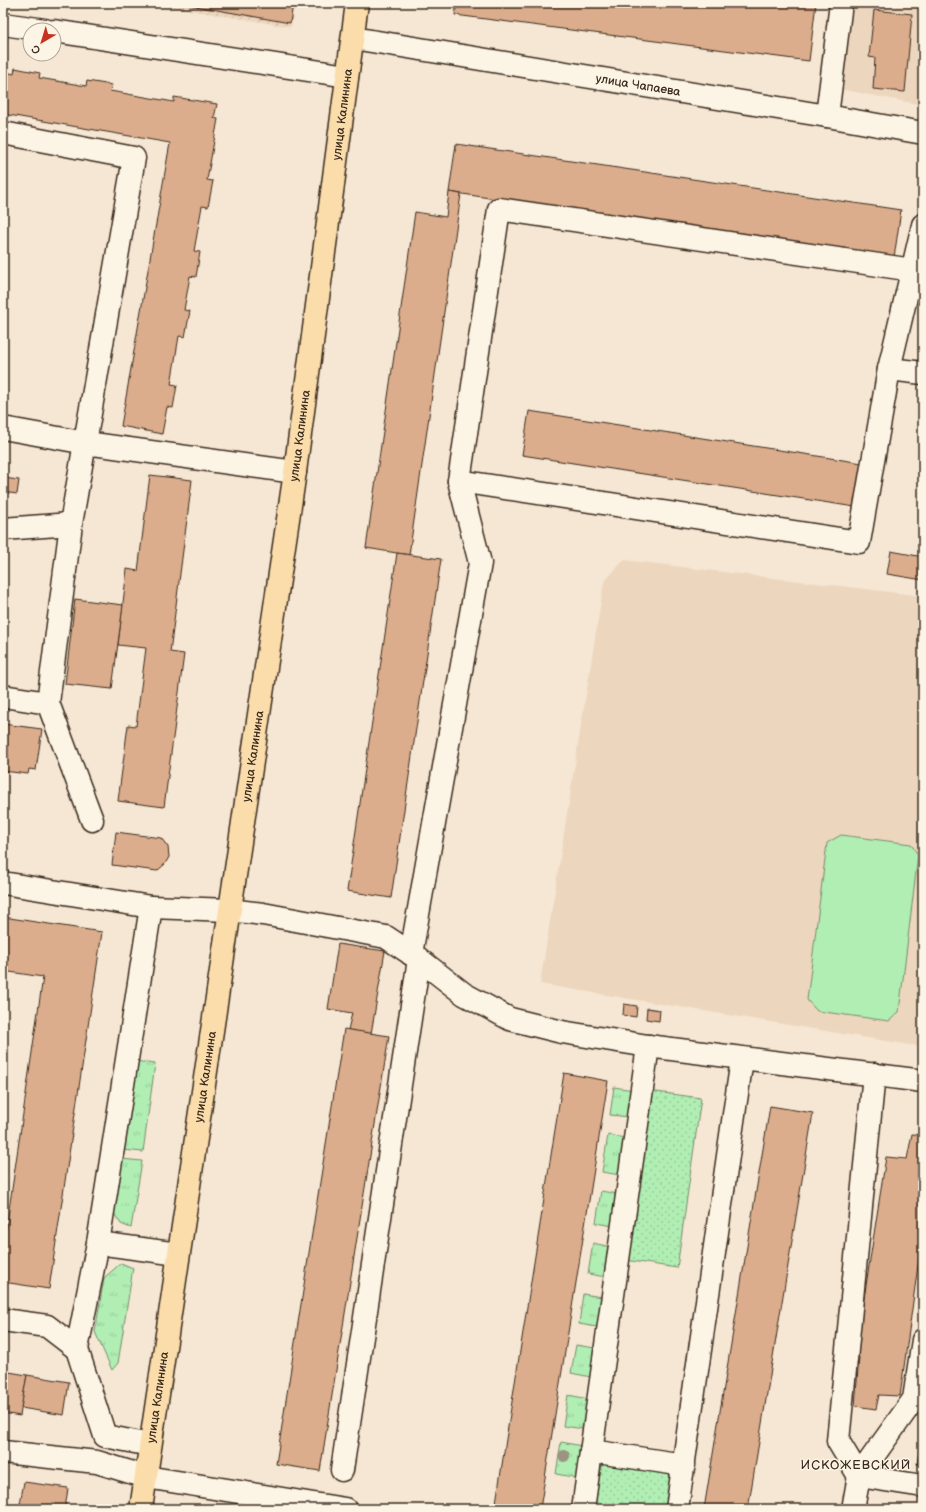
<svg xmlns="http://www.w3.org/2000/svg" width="926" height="1512" font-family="'Balsamiq Sans',sans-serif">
  <defs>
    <pattern id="industrial-furrows" width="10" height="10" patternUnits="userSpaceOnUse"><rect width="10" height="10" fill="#edd6be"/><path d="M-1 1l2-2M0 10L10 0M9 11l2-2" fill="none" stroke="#ccb8a3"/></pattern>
    <pattern id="grass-tufts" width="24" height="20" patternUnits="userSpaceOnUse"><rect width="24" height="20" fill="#b0eeb4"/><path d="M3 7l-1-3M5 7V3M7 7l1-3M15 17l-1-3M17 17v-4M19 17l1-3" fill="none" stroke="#98cc9a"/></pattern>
    <pattern id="park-dots" width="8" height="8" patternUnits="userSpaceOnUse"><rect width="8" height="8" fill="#b0eeb4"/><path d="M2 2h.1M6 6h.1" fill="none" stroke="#98cc9a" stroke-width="1.8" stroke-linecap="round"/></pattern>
  </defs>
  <rect width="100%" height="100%" fill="#f5e7d3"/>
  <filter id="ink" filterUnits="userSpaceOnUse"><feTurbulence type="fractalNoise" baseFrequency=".025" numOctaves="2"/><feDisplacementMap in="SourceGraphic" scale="8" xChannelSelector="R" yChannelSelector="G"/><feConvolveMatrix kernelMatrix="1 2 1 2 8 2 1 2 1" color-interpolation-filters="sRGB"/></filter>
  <g filter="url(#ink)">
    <!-- built -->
    <g fill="#edd6be">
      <path d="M 849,3 L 923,3 L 923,105 L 839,89 Z"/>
      <path d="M 624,560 L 923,596 L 923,1047 L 540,984 L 604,582 Z"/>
    </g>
    <!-- industrial -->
    <path fill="url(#industrial-furrows)" d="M 147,3 L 295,3 L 291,27 Z"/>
    <!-- grass -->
    <g fill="url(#grass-tufts)" stroke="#768c69">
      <path d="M 135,1061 L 155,1064 L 143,1152 L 123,1150 Z"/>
      <path d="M 614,1087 L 633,1090 L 629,1117 L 610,1115 Z"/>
      <path d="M 608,1135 L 625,1138 L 620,1175 L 602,1172 Z"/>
      <path d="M 121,1159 L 142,1161 L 131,1228 L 121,1224 L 113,1212 Z"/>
      <path d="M 601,1191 L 618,1194 L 613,1226 L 596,1223 Z"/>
      <path d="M 593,1243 L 611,1247 L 606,1277 L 588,1274 Z"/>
      <path d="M 121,1263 L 133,1268 L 118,1363 L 112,1370 L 95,1332 L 104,1278 Z"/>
      <path d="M 583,1294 L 602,1297 L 597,1327 L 579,1324 Z"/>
      <path d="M 576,1345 L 595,1348 L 591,1377 L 571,1373 Z"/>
      <path d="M 568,1395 L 589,1399 L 584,1429 L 563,1426 Z"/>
      <path d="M 561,1442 L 582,1446 L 578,1478 L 556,1474 Z"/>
    </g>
    <!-- park -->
    <g fill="url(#park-dots)" stroke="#768c69">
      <path d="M 649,1091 L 701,1098 L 677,1268 L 625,1260 Z"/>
      <path d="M 604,1458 L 674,1468 L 667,1509 L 591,1509 Z"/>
    </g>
    <!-- pitch -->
    <path fill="#b0eeb4" stroke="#768c69" d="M 841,835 L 911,844 L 918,855 L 899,1012 L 889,1021 L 817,1011 L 807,1000 L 827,843 Z"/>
    <!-- building -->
    <g fill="#dbad8c" stroke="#3b2a1e">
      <path d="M 178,3 L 293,3 L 290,23 Z"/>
      <path d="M 457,3 L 816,3 L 809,61 L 455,15 Z"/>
      <path d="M 874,10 L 912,14 L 905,92 L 873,89 L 875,58 L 869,57 Z"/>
      <path d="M 15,68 L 40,73 L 39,78 L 86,86 L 87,81 L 112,85 L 110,91 L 174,102 L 174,97 L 217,104 L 214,118 L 218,119 L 207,180 L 213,181 L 208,207 L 202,206 L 194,251 L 200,252 L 196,277 L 190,276 L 184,310 L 190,311 L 185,337 L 179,336 L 171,384 L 177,385 L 173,408 L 167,407 L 162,434 L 121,426 L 170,143 L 3,114 L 3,87 L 6,72 L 14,74 Z"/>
      <path d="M 456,144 L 901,210 L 894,258 L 449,192 Z"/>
      <path d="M 449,192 L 461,194 L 409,555 L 366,548 L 415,212 L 446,217 Z"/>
      <path d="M 529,411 L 862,463 L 855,507 L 522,455 Z"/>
      <path d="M 150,475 L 192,480 L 170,652 L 184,654 L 164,807 L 118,801 L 128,725 L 136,726 L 146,648 L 118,645 L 127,569 L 138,571 Z"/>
      <path d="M 3,478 L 19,480 L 17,494 L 3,492 Z"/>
      <path d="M 891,551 L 923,557 L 923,580 L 887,574 Z"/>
      <path d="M 397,553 L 441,559 L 391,898 L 347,891 Z"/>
      <path d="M 75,599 L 123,605 L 112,689 L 65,684 Z"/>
      <path d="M 3,724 L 42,729 L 36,770 L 29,769 L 28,774 L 3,771 Z"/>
      <path d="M 116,832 L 161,838 L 168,847 L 169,857 L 165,864 L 157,871 L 112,865 Z"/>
      <path d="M 3,917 L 102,932 L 49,1289 L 3,1282 L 3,1229 L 6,1230 L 43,977 L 3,971 Z"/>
      <path d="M 338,944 L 385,951 L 371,1034 L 348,1030 L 352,1013 L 328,1009 Z"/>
      <path d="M 624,1004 L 637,1006 L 636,1017 L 623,1015 Z"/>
      <path d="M 647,1008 L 660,1010 L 659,1021 L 646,1019 Z"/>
      <path d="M 344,1029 L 389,1036 L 320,1471 L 276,1464 Z"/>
      <path d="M 564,1073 L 608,1081 L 540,1509 L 495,1509 Z"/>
      <path d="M 770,1106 L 813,1113 L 748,1509 L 704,1509 Z"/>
      <path d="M 912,1134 L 923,1135 L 923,1229 L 900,1396 L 879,1395 L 876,1409 L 855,1406 L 859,1357 L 855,1356 L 886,1157 L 907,1159 Z"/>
      <path d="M 3,1371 L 27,1375 L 20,1416 L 3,1413 Z"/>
      <path d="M 27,1375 L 69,1382 L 64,1415 L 21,1408 Z"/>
      <path d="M 923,1425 L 923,1465 L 917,1464 Z"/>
      <path d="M 24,1482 L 68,1488 L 65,1509 L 19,1509 Z"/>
    </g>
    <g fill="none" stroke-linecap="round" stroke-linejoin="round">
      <!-- minor casing -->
      <g stroke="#3b2a1e" stroke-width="25">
        <g id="minor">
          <path d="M 3,24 L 45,30"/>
          <path d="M 54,31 L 347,76"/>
          <path id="s1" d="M 353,38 L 827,116 L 923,133"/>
          <path d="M 827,116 L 841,3"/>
          <path d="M 3,133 L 134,158 L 71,524 L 48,703 L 92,820"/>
          <path d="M 889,369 L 923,373"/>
          <path d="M 3,428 L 86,443 L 295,472"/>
          <path d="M 459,481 L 859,542 L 889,369 L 923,225"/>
          <path d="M 3,529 L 71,524"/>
          <path d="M 3,696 L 48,703"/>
          <path d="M 3,883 L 151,907 L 229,910 L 263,914 L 386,937 L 419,959 L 464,994 L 510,1019 L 562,1032 L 648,1046 L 923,1081"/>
          <path d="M 411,954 L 480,563 L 459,481 L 499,209 L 913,270"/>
          <path d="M 98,1243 L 178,1254"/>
          <path d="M 3,1320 L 47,1326 L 77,1349"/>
          <path d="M 150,1445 L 105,1436 L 77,1349 L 98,1243 L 151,907"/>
          <path d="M 591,1451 L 684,1465"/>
          <path d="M 3,1452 L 97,1462 L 146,1477 L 345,1509"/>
          <path d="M 342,1470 L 419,959"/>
          <path d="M 859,1476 L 838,1441 L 874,1074"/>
          <path d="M 859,1476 L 923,1486"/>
          <path d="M 583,1509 L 648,1046"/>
          <path d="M 677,1509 L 742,1059"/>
          <path d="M 853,1509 L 859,1476 L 914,1399 L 923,1340"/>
        </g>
      </g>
      <!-- major casing -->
      <g stroke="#3b2a1e" stroke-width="25">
        <g id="major">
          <path id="s2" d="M 141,1509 L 295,472 L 357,3"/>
        </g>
      </g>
      <!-- minor -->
      <use href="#minor" stroke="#fcf5e5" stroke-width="22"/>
      <!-- major -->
      <use href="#major" stroke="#faddab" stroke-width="22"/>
    </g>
    <!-- trees -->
    <circle fill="#9b9480" cx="564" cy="1456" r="6"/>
  </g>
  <g text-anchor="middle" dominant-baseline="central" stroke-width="3" stroke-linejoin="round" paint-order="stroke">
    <!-- street labels -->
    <g font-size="12" fill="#3b2a1e" stroke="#fcf5e5">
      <text stroke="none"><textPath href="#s1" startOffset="289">улица Чапаева</textPath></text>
      <text stroke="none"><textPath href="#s2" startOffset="1409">улица Калинина</textPath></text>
      <text stroke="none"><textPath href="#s2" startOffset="1085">улица Калинина</textPath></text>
      <text stroke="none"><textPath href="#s2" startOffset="761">улица Калинина</textPath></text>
      <text stroke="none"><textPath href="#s2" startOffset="437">улица Калинина</textPath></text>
      <text stroke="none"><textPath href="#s2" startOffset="113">улица Калинина</textPath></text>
    </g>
    <!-- neighbourhood labels -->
    <g font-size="13" letter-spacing="1" fill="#3b2a1e" stroke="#fcf5e5">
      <text x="856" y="1465">ИСКОЖЕВСКИЙ</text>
    </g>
  </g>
  <!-- margin -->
  <rect width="926" height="1512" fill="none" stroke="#fcf5e5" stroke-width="16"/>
  <rect x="8" y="8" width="910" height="1496" fill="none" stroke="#3b2a1e" stroke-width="1.5" filter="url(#ink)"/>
  <!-- north arrow -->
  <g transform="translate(42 42) rotate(218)"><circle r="19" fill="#fcf5e5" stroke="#afa495"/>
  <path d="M0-3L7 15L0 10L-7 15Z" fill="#c8321e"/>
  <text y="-6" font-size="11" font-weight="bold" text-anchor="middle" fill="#3b2a1e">С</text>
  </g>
</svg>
